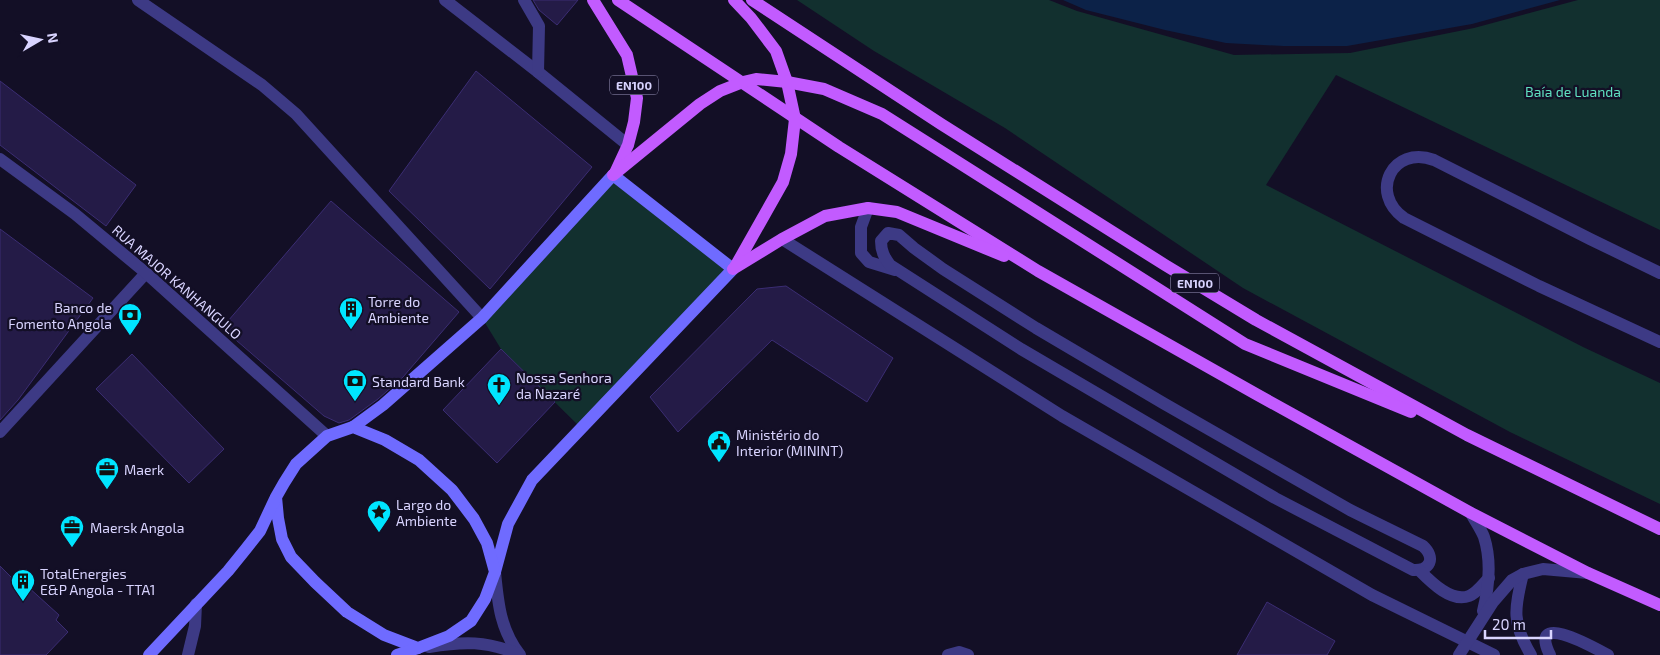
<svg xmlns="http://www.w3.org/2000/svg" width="1660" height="655" font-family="'Exo 2',sans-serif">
  <rect width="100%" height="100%" fill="#130f26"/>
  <!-- green -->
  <g fill="#12302f">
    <path d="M 797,0 L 1049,0 L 1077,11 L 1234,55 L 1350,53 L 1474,28 L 1578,0 L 1660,0 L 1660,230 L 1336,75 L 1266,185 L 1583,347 L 1660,383 L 1660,504 L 1510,432 L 1243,288 L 1005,128 L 874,51 Z"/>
    <path d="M 613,175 L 733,269 L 582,429 L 501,349 L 482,318 Z"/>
  </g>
  <!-- water -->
  <path fill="#0c2248" d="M 1063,0 L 1560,0 L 1472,24 L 1347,46 L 1284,46 L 1226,43 L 1165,30 L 1086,10 Z"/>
  <!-- building -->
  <g fill="#241b47" stroke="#3b2d73">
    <path d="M 533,0 L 578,0 L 557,25 L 539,10 Z"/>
    <path d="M 476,71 L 592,167 L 490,289 L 389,191 Z"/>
    <path d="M 0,81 L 136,185 L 106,226 L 0,145 Z"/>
    <path d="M 331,201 L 459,312 L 403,377 L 378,399 L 349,420 L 339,423 L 324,416 L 222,328 Z"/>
    <path d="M 0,229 L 93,298 L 18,400 L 0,420 Z"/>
    <path d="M 786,286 L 893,358 L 867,402 L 772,340 L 678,432 L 650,397 L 757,289 Z"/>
    <path d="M 501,349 L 555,402 L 497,463 L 443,410 Z"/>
    <path d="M 132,354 L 224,449 L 189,483 L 96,389 Z"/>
    <path d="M 0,566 L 24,590 L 27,586 L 59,615 L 56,620 L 68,632 L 46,655 L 0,655 Z"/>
    <path d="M 1267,602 L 1335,641 L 1327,655 L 1237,655 Z"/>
  </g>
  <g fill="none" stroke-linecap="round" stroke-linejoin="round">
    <!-- service -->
    <g stroke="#3d3a85" stroke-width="12">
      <path d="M 445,0 L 538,72 L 628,145"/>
      <path d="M 524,0 L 539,26 L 538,72"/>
      <path d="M 868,208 L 861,227 L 861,253 L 869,262 L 895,270"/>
      <path d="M 888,233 L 899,235 L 914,248 L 943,269 L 1036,328 L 1163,403 L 1350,510 L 1423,546 C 1436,558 1430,571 1413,570 L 1275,498 L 1021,349 L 890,265 C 884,257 881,251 881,241 Z"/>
      <path d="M 782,239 L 1062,416 L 1372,595 L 1494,655"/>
      <path d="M 1660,273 L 1590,239 L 1434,160 C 1392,145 1369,193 1404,218 L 1539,286 L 1660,342"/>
      <path d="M 1419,570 C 1430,581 1451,603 1469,596 C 1477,593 1483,584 1489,578"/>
      <path d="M 1523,574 C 1514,609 1512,623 1531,655"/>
      <path d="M 188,655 L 195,626 L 196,604"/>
      <path d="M 1550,655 C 1527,609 1595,648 1608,655"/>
    </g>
    <!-- minor -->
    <g stroke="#3d3a85" stroke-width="12">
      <path d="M 138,0 L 262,85 L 296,114 L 482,318"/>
      <path d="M 0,432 L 146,273"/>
      <path d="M 1471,513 C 1475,521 1481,529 1484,537 C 1492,562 1489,587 1483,611"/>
      <path d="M 948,655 L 959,652 L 968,655"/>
      <path d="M 1459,655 L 1493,602 L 1512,580 L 1523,574 L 1543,569 L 1588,573"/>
    </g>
    <!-- tertiary -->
    <g stroke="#3d3a85" stroke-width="12">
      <path d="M 0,159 L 75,214 L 146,273 L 327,436"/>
      <path d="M 495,572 C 498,603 500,629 520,655"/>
      <path d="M 429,647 C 465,641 485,641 519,654"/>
    </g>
    <!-- secondary -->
    <g stroke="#6f6bff" stroke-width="12">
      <path d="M 353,427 L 383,405 L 482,318 L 613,175 L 733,269 L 532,480 L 508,524 L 495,572"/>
      <path d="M 353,427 L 385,440 L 419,460 L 452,490 L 474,519 L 487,543 L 495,572 L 485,599 L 471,621 L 449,636 L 418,648 L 384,635 L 347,612 L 315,582 L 291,557 L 282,539 L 278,518 L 276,497 L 284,483 L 296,464 L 327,436 Z"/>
      <path d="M 149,655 L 228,571 L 245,550 L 260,531 L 275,499"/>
      <path d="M 397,655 L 418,648"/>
    </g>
    <!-- primary -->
    <g stroke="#c25bff" stroke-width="12">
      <path d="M 593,0 L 627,55 L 637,98 L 634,122 L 628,145 L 615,173"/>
      <path d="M 618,0 L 839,147 L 1038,271 L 1256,394 L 1471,513 L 1588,573 L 1660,605"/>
      <path d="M 734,0 L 751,18 L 776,51 L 787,82 L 795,119 L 791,154 L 783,182 L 735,267"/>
      <path d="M 752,0 L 941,124 L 1165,265 L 1256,320 L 1467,435 L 1660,529"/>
      <path d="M 613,175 L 700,104 L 720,91 L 743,82 L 756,79 L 787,82 L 824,89 L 882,114 L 1245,344 L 1411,412"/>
      <path d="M 733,269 L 782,239 L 825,216 L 868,208 L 897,212 L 1004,256"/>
    </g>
  </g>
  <!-- icons -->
  <defs>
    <g id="building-pin" transform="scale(1.25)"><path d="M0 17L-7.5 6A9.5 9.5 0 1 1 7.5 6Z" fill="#00e5ff" stroke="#130f26"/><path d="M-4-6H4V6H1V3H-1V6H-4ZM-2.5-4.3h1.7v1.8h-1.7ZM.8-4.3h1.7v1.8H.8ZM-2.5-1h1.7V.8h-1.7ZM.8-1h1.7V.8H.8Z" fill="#111"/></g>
    <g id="bank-pin" transform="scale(1.25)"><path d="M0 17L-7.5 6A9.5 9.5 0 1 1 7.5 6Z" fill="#00e5ff" stroke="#130f26"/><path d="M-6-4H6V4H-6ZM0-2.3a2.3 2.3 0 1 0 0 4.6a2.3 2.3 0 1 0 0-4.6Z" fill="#111"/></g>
    <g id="church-pin" transform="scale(1.25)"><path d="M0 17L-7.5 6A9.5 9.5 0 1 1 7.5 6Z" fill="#00e5ff" stroke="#130f26"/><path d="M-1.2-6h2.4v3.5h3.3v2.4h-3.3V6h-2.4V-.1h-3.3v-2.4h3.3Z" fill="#111"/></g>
    <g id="civic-pin" transform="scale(1.25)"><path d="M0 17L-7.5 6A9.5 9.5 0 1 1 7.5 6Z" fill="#00e5ff" stroke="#130f26"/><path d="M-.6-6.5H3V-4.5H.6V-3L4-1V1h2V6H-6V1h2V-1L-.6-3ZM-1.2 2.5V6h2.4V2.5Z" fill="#111"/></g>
    <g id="office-pin" transform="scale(1.25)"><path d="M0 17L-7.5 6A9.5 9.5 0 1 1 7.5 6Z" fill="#00e5ff" stroke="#130f26"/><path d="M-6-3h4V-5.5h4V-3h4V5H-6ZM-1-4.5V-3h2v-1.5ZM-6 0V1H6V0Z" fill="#111"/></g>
    <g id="sight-pin" transform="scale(1.25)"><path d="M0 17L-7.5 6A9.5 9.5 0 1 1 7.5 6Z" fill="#00e5ff" stroke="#130f26"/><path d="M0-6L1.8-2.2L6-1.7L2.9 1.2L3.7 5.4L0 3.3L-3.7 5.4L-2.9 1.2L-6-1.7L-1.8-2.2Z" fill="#111"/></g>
  </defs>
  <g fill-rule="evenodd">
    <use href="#building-pin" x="351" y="309"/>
    <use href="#bank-pin" x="130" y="315"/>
    <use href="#bank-pin" x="355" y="381"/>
    <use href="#church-pin" x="499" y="385"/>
    <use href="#civic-pin" x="719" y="442"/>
    <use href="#office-pin" x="107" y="469"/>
    <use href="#sight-pin" x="379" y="512"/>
    <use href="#office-pin" x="72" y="527"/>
    <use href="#building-pin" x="23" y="581"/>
  </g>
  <g text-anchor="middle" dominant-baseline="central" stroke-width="4.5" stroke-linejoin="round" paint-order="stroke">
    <!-- shield labels -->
    <g fill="#130f26" stroke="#9e99be" stroke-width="1">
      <rect x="610" y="75.5" width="48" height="19" rx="4"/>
      <rect x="1171" y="273.5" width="48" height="19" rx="4"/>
    </g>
    <g font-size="12" font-weight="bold" fill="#d9d4ff">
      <text x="634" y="85">EN100</text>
      <text x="1195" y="283">EN100</text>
    </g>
    <!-- park labels -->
    <g font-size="14" fill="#5fe0c0" stroke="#130f26">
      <text x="1573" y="91">Baía de Luanda</text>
    </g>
    <!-- street labels -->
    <g font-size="14" fill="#d9d4ff" stroke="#130f26">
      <text transform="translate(177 282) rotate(41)">RUA MAJOR KANHANGULO</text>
    </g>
    <!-- poi labels -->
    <g font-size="14" fill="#d9d4ff" stroke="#130f26" text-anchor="start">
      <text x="368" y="301">Torre do<tspan x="368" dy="16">Ambiente</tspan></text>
      <text x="112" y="307" text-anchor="end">Banco de<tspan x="112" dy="16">Fomento Angola</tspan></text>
      <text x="516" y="377">Nossa Senhora<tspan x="516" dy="16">da Nazaré</tspan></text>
      <text x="372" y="381">Standard Bank</text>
      <text x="736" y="434">Ministério do<tspan x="736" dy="16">Interior (MININT)</tspan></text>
      <text x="124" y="469">Maerk</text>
      <text x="396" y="504">Largo do<tspan x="396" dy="16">Ambiente</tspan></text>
      <text x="90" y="527">Maersk Angola</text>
      <text x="40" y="573">TotalEnergies<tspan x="40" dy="16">E&amp;P Angola - TTA1</tspan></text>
    </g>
  </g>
  <!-- north arrow -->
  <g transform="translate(40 40) rotate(81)" stroke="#130f26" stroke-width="4" paint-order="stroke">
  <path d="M0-4L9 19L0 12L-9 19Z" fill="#d9d4ff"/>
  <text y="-8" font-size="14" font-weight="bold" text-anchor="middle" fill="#d9d4ff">N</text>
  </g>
  <!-- scale -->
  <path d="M1485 630v8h66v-8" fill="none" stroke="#d9d4ff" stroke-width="2.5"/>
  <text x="1492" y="630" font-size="15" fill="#d9d4ff" stroke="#130f26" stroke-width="4" paint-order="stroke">20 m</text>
</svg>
